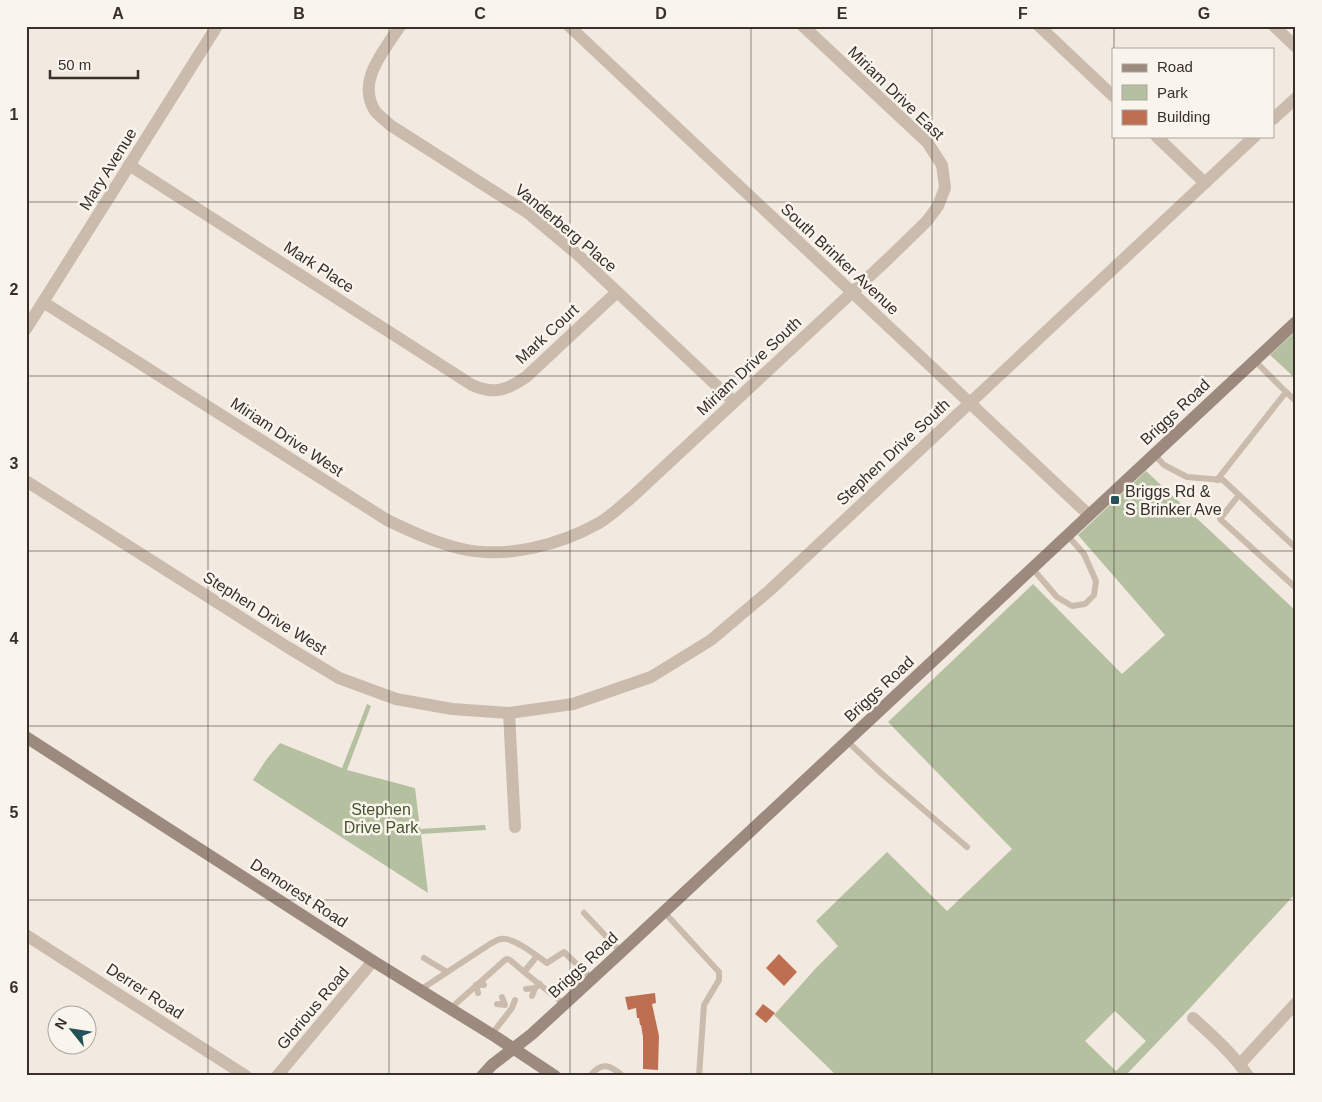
<svg xmlns="http://www.w3.org/2000/svg" width="1322" height="1102" font-family="Arial,sans-serif">
  <rect width="100%" height="100%" fill="#f2eae0"/>
  <!-- green -->
  <g fill="#b5c0a0" fill-rule="evenodd">
    <path d="M 1296,331 L 1296,379 L 1270,355 Z"/>
    <path d="M 1146,471 L 1296,611 L 1296,893 L 1191,1007 L 1125,1076 L 837,1076 L 774,1015 L 816,968 L 838,946 L 816,921 L 887,852 L 947,911 L 1012,849 L 888,722 L 1033,584 L 1122,674 L 1165,635 L 1078,535 ZM 1115,1011 L 1146,1041 L 1116,1071 L 1085,1041 Z"/>
    <path d="M 367,704 L 371,706 L 347,770 L 415,788 L 420,829 L 485,825 L 486,830 L 421,834 L 428,893 L 253,780 L 266,760 L 280,743 L 342,768 Z"/>
  </g>
  <!-- building -->
  <g fill="#bf6f51">
    <path d="M 779,954 L 797,972 L 784,986 L 766,968 Z"/>
    <path d="M 655,993 L 656,1003 L 652,1004 L 659,1036 L 658,1070 L 643,1069 L 643,1037 L 641,1025 L 640,1025 L 639,1018 L 637,1018 L 636,1008 L 628,1010 L 625,997 Z"/>
    <path d="M 763,1004 L 775,1013 L 766,1023 L 755,1014 Z"/>
  </g>
  <g fill="none" stroke-linecap="round" stroke-linejoin="round">
    <!-- lane -->
    <g stroke="#cabbac" stroke-width="6">
      <path d="M 1286,392 L 1296,401"/>
      <path d="M 1154,454 L 1164,465 L 1187,477 L 1223,480 L 1296,548"/>
      <path d="M 1217,480 L 1286,392 L 1255,361"/>
      <path d="M 1239,495 L 1220,519 L 1296,588"/>
      <path d="M 1032,568 L 1057,597 L 1072,606 L 1085,604 L 1094,595 L 1096,581 L 1084,554 L 1067,535"/>
      <path d="M 847,741 L 881,773 L 967,847"/>
      <path d="M 664,912 L 719,972 L 719,980 L 704,1005 L 699,1076"/>
      <path d="M 584,913 L 621,952"/>
      <path d="M 537,956 L 524,972 L 564,1004"/>
      <path d="M 424,958 L 447,972"/>
      <path d="M 526,989 L 535,988"/>
      <path d="M 420,990 L 490,944 C 494,942 498,939 501,939 C 514,937 537,956 547,963 L 564,952 L 592,979"/>
      <path d="M 478,993 L 476,985 L 484,985"/>
      <path d="M 532,996 L 535,988 L 540,984"/>
      <path d="M 497,1004 L 505,1005 L 502,997"/>
      <path d="M 451,1008 L 505,960 L 507,959 L 510,960 L 524,972"/>
      <path d="M 492,1034 L 512,1008 L 515,1000"/>
      <path d="M 590,1076 C 602,1060 611,1066 623,1076"/>
    </g>
    <!-- street -->
    <g stroke="#cabbac" stroke-width="12">
      <path d="M 400,26 C 384,51 356,81 375,111 C 379,116 385,120 390,125 L 528,213 L 577,254 L 734,402"/>
      <path d="M 569,26 C 742,189 916,352 1089,515"/>
      <path d="M 1039,26 L 1113,96"/>
      <path d="M 1274,26 L 1296,47"/>
      <path d="M 1273,119 L 1296,98"/>
      <path d="M 1156,136 L 1205,183"/>
      <path d="M 129,165 L 472,385 C 494,395 507,390 526,377 L 617,292"/>
      <path d="M 43,302 L 387,520 C 412,532 436,543 462,549 C 506,559 560,545 599,523 C 611,516 621,506 632,497 L 889,258 L 927,221 L 938,206 L 945,188 L 942,165 L 927,142 L 803,26"/>
      <path d="M 26,329 L 217,26"/>
      <path d="M 26,481 L 289,648 L 339,678 L 396,699 L 452,709 L 509,713 L 573,704 L 651,677 L 711,640 L 769,591 L 1255,136"/>
      <path d="M 509,713 L 515,827"/>
      <path d="M 26,935 L 246,1076"/>
      <path d="M 1193,1018 C 1213,1036 1233,1054 1248,1076"/>
      <path d="M 1240,1064 L 1296,1003"/>
      <path d="M 277,1076 L 373,961"/>
    </g>
    <!-- secondary -->
    <g stroke="#9d8a7e" stroke-width="12">
      <path d="M 26,737 L 373,961 L 496,1037 L 555,1076"/>
      <path d="M 482,1076 L 492,1065 L 532,1034 L 621,952 L 1296,322"/>
    </g>
  </g>
  <!-- grid -->
  <path fill="none" stroke="#382f2b" stroke-width="1" stroke-opacity="0.55" d="M 208,26 L 208,1076M 389,26 L 389,1076M 570,26 L 570,1076M 751,26 L 751,1076M 932,26 L 932,1076M 1114,26 L 1114,49M 1114,136 L 1114,1076M 26,202 L 1296,202M 26,376 L 1296,376M 26,551 L 1296,551M 26,726 L 1296,726M 26,900 L 1296,900"/>
  <!-- markers -->
  <rect fill="#225257" stroke="#f9f4ec" stroke-width="2" x="1110" y="495" width="10" height="10" rx="2.5"/>
  <g text-anchor="middle" dominant-baseline="central" stroke-width="5" stroke-linejoin="round" paint-order="stroke">
    <!-- street labels -->
    <g font-size="16" fill="#382f2b" stroke="#f9f4ec">
      <text transform="translate(896 93) rotate(44)">Miriam Drive East</text>
      <text transform="translate(108 169) rotate(-58)">Mary Avenue</text>
      <text transform="translate(566 228) rotate(40)">Vanderberg Place</text>
      <text transform="translate(840 259) rotate(43)">South Brinker Avenue</text>
      <text transform="translate(319 267) rotate(33)">Mark Place</text>
      <text transform="translate(547 334) rotate(-43)">Mark Court</text>
      <text transform="translate(749 366) rotate(-43)">Miriam Drive South</text>
      <text transform="translate(1175 412) rotate(-43)">Briggs Road</text>
      <text transform="translate(287 437) rotate(33)">Miriam Drive West</text>
      <text transform="translate(893 452) rotate(-43)">Stephen Drive South</text>
      <text transform="translate(265 613) rotate(32)">Stephen Drive West</text>
      <text transform="translate(879 689) rotate(-43)">Briggs Road</text>
      <text transform="translate(299 893) rotate(33)">Demorest Road</text>
      <text transform="translate(583 965) rotate(-43)">Briggs Road</text>
      <text transform="translate(145 991) rotate(33)">Derrer Road</text>
      <text transform="translate(313 1008) rotate(-50)">Glorious Road</text>
    </g>
    <!-- poi labels -->
    <g font-size="16" fill="#382f2b" stroke="#f9f4ec" text-anchor="start">
      <text x="1125" y="491">Briggs Rd &amp;<tspan x="1125" dy="18">S Brinker Ave</tspan></text>
    </g>
    <!-- park labels -->
    <g font-size="16" fill="#465530" stroke="#f9f4ec">
      <text x="381" y="809">Stephen<tspan x="381" dy="18">Drive Park</tspan></text>
    </g>
  </g>
  <!-- border -->
  <rect width="1322" height="1102" fill="none" stroke="#f9f4ec" stroke-width="55"/>
  <!-- legend -->
  <rect x="1112" y="48" width="162" height="90" fill="#f9f4ec" stroke="#aca59f"/>
  <rect x="1122" y="64" width="25" height="8" fill="#9d8a7e" stroke="#aca59f"/>
  <text x="1157" y="72" font-size="15" fill="#382f2b">Road</text>
  <rect x="1122" y="85" width="25" height="15" fill="#b5c0a0" stroke="#aca59f"/>
  <text x="1157" y="98" font-size="15" fill="#382f2b">Park</text>
  <rect x="1122" y="110" width="25" height="15" fill="#bf6f51" stroke="#aca59f"/>
  <text x="1157" y="122" font-size="15" fill="#382f2b">Building</text>
  <!-- north arrow -->
  <g transform="translate(72 1030) rotate(300)"><circle r="24" fill="#f9f4ec" stroke="#aca59f"/>
  <path d="M0-4L9 19L0 12L-9 19Z" fill="#225257"/>
  <text y="-8" font-size="14" font-weight="bold" text-anchor="middle" fill="#382f2b">N</text>
  </g>
  <!-- scale -->
  <path d="M50 70v8h88v-8" fill="none" stroke="#382f2b" stroke-width="2.5"/>
  <text x="58" y="70" font-size="15" fill="#382f2b" stroke="#f9f4ec" stroke-width="4" paint-order="stroke">50 m</text>
  <rect x="28" y="28" width="1266" height="1046" fill="none" stroke="#382f2b" stroke-width="2"/>
  <g font-size="16" text-anchor="middle" font-weight="bold" fill="#382f2b">
    <text x="118" y="19">A</text>
    <text x="299" y="19">B</text>
    <text x="480" y="19">C</text>
    <text x="661" y="19">D</text>
    <text x="842" y="19">E</text>
    <text x="1023" y="19">F</text>
    <text x="1204" y="19">G</text>
    <text x="14" y="120">1</text>
    <text x="14" y="295">2</text>
    <text x="14" y="469">3</text>
    <text x="14" y="644">4</text>
    <text x="14" y="818">5</text>
    <text x="14" y="993">6</text>
  </g>
</svg>
